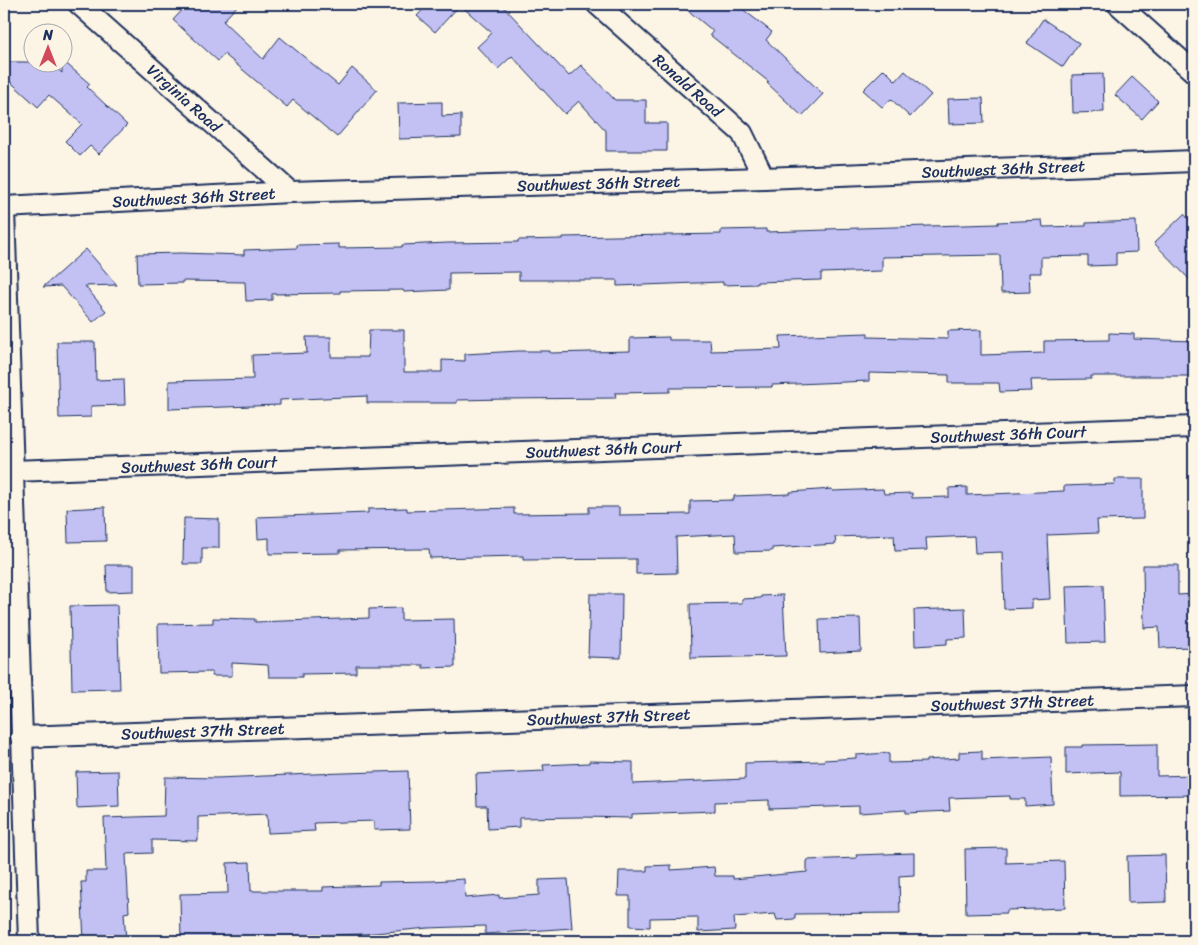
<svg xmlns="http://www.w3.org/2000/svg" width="1198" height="945" font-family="Sriracha,sans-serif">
  <rect width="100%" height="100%" fill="#fcf5e5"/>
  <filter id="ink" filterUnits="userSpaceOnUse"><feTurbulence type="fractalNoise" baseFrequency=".02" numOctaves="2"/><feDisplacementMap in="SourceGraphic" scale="10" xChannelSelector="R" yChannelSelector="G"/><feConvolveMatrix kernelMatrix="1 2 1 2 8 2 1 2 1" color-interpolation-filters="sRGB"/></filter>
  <g filter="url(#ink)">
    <!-- building -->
    <g fill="#c3c1f3" stroke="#1b2f5e">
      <path d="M 188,4 L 239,4 L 223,21 L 263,59 L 280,37 L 338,85 L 352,68 L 377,90 L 337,137 L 293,100 L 287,107 L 224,54 L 218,61 L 173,20 Z"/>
      <path d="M 428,4 L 501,4 L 569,76 L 581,65 L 615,100 L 646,100 L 646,123 L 667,123 L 667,151 L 606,151 L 606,131 L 579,101 L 565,114 L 512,56 L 498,69 L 477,47 L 492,33 L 460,5 L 435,32 L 417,16 Z"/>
      <path d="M 680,4 L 736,4 L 772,32 L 766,40 L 823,94 L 802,116 L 767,83 L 769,82 L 710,35 L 713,31 Z"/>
      <path d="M 1043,19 L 1079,43 L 1063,67 L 1027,43 Z"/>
      <path d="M 62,60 L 90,84 L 87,87 L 127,125 L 99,154 L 90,146 L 80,156 L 65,141 L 82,124 L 49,95 L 38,107 L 4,76 L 4,62 L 50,62 L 62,73 Z"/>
      <path d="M 884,69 L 896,81 L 905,71 L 931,95 L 910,117 L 891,99 L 882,107 L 863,90 Z"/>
      <path d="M 1103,74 L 1104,112 L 1073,113 L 1072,75 Z"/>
      <path d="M 1132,77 L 1158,101 L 1142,119 L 1115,95 Z"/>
      <path d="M 983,98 L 984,123 L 949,124 L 948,99 Z"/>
      <path d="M 442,102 L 442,116 L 461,115 L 461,137 L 399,139 L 398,103 Z"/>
      <path d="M 1184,214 L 1194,225 L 1194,284 L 1154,243 Z"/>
      <path d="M 1042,220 L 1043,227 L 1086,226 L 1086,223 L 1136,221 L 1137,252 L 1116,253 L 1116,265 L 1088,266 L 1088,256 L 1041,257 L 1041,273 L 1029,273 L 1030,292 L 1001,293 L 1000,255 L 882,257 L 882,271 L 821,273 L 821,280 L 757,282 L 757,284 L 723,285 L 723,282 L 617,286 L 617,280 L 519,280 L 519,272 L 449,273 L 449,290 L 404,292 L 403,290 L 340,291 L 340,293 L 272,294 L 272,300 L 246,301 L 245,282 L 182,281 L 182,283 L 138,284 L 137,254 L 181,253 L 244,255 L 244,250 L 297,248 L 297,245 L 339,244 L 339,248 L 402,247 L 402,245 L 448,243 L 518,242 L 518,240 L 563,239 L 563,237 L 721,234 L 721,230 L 766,229 L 766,232 L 827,230 L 826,229 L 998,224 L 998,222 Z"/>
      <path d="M 86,249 L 117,285 L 85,286 L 106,311 L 93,322 L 61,286 L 43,287 Z"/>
      <path d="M 369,330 L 404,330 L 404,372 L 442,372 L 442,360 L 465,361 L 465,354 L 519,351 L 550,351 L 550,353 L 630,351 L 630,338 L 669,337 L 669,340 L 710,340 L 711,351 L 781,349 L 780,336 L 868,333 L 868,337 L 948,339 L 948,331 L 981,330 L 981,355 L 1044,353 L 1044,341 L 1109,340 L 1109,333 L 1134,334 L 1134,339 L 1194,341 L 1194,376 L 1091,376 L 1091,379 L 1031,380 L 1032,391 L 1000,392 L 999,383 L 949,383 L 949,375 L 869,373 L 869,381 L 772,385 L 772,387 L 670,388 L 670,392 L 615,393 L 616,398 L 505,399 L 457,400 L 457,403 L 367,403 L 367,396 L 280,400 L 280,405 L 169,409 L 169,381 L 253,379 L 252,355 L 307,353 L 306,337 L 331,337 L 331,357 L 368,357 Z"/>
      <path d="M 57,342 L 95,342 L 96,380 L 124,379 L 125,405 L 91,406 L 91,417 L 59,418 Z"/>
      <path d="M 1115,479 L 1143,479 L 1143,519 L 1097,520 L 1098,533 L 1047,535 L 1050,599 L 1032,600 L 1032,608 L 1004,609 L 1002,552 L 975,553 L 974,536 L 926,538 L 927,550 L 895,551 L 894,535 L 835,537 L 836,544 L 772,548 L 772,551 L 736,552 L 735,534 L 676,537 L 677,573 L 636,574 L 636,559 L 523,560 L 523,556 L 430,558 L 429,549 L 340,550 L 340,553 L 269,554 L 269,538 L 258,539 L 257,517 L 368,513 L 368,509 L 407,508 L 407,511 L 514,508 L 514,514 L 589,513 L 589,507 L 619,507 L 619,515 L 690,514 L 690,501 L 734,500 L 734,496 L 790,494 L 790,492 L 832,489 L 833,491 L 883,489 L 884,494 L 912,493 L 912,498 L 949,497 L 949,488 L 967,487 L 967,495 L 1064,491 L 1064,486 L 1115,484 Z"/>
      <path d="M 105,507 L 106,541 L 68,542 L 67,509 Z"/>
      <path d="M 184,518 L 219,519 L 219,548 L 202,548 L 202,564 L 183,564 Z"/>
      <path d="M 106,565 L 134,565 L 134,591 L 107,592 Z"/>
      <path d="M 1143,565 L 1178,565 L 1178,595 L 1194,594 L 1194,647 L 1160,648 L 1159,627 L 1144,628 Z"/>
      <path d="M 1103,585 L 1105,642 L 1068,643 L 1066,586 Z"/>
      <path d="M 590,594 L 622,594 L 621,658 L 588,657 Z"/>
      <path d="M 783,595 L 786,656 L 691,658 L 690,604 L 742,603 L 742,599 L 761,598 L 761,596 Z"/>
      <path d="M 117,605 L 120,689 L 72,690 L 70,606 Z"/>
      <path d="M 401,608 L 401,620 L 454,619 L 455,667 L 423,668 L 423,665 L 356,665 L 356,673 L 302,674 L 302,677 L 269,677 L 268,665 L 232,663 L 232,676 L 212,676 L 212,672 L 159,673 L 158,624 L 213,623 L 213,618 L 255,619 L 255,622 L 369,618 L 369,609 Z"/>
      <path d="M 965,608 L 966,638 L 947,639 L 947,644 L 915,646 L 914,610 Z"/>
      <path d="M 860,618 L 861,651 L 820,653 L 819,619 Z"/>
      <path d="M 1157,744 L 1157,776 L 1194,775 L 1194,795 L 1120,796 L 1120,772 L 1066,774 L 1066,747 L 1082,747 L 1082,745 Z"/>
      <path d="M 982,751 L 982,760 L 1051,757 L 1053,804 L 1025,806 L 1025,799 L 1010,799 L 1010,796 L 949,798 L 950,811 L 906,813 L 906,810 L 859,813 L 859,806 L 769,809 L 769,800 L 715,802 L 715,811 L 632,814 L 632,818 L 581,817 L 519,818 L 519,827 L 488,829 L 487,806 L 477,806 L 476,774 L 544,771 L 543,765 L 589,763 L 589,761 L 633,762 L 633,784 L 745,779 L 745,763 L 824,761 L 824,760 L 856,758 L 856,755 L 889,753 L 889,763 L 926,762 L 926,760 L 959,758 L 959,752 Z"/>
      <path d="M 118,771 L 119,806 L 77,808 L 76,772 Z"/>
      <path d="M 408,771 L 410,829 L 374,830 L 374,821 L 314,823 L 315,831 L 268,833 L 267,814 L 198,817 L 198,841 L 152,840 L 152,853 L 126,854 L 129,912 L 124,913 L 126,941 L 84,941 L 81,882 L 86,882 L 86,871 L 106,871 L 104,818 L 164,816 L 165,777 L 217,778 L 313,774 Z"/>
      <path d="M 1006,848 L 1006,863 L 1064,861 L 1065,908 L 1007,910 L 1007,913 L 966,914 L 965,849 Z"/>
      <path d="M 914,853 L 914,875 L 899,876 L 900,913 L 795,914 L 795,919 L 777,920 L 775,914 L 734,917 L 735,930 L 698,932 L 698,917 L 650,918 L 650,927 L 630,926 L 630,896 L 618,896 L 619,871 L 647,871 L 647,866 L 671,865 L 671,870 L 714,867 L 715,876 L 733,876 L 733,879 L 807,872 L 807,860 L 857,858 L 856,855 Z"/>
      <path d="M 1165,855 L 1166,902 L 1128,903 L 1127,856 Z"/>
      <path d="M 250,862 L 251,891 L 323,891 L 323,887 L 379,885 L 379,882 L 432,881 L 464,879 L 465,898 L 499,895 L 499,898 L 539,895 L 539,880 L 568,879 L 572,928 L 485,934 L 485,926 L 428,928 L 364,934 L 307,936 L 307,938 L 181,941 L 180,894 L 228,893 L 227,863 Z"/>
    </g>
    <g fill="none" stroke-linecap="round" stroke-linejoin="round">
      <!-- minor casing -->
      <g stroke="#1b2f5e" stroke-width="24">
        <g id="minor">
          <path id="s1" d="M 79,4 L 290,192"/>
          <path id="s2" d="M 597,4 L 742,133 L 764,178"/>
          <path d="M 1118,4 L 1194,72"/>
          <path id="s3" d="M 4,207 L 290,192 L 764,178 L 1194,161"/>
          <path d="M 4,210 L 29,941"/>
          <path id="s4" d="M 13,471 L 1194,427"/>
          <path id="s5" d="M 21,737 L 1194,696"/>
        </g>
      </g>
      <!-- minor -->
      <use href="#minor" stroke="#fcf5e5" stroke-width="20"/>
    </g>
  </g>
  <g text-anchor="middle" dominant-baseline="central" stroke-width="4" stroke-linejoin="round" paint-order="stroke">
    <!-- street labels -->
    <g font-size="16" fill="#1b2f5e" stroke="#fcf5e5">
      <text stroke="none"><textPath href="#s2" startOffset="122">Ronald Road</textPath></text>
      <text stroke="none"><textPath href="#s1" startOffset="141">Virginia Road</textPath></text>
      <text stroke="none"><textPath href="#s3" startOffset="1000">Southwest 36th Street</textPath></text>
      <text stroke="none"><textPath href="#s3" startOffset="595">Southwest 36th Street</textPath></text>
      <text stroke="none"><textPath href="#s3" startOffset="190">Southwest 36th Street</textPath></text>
      <text stroke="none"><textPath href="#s4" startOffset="996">Southwest 36th Court</textPath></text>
      <text stroke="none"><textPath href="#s4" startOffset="591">Southwest 36th Court</textPath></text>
      <text stroke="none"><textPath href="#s4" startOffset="186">Southwest 36th Court</textPath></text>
      <text stroke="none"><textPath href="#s5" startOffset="992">Southwest 37th Street</textPath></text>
      <text stroke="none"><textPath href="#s5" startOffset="588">Southwest 37th Street</textPath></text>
      <text stroke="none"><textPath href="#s5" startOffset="182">Southwest 37th Street</textPath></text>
    </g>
  </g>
  <!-- margin -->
  <rect width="1198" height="945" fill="none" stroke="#fcf5e5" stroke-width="20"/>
  <rect x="10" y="10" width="1178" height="925" fill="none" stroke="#1b2f5e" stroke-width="2" filter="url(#ink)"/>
  <!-- north arrow -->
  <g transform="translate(48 48)"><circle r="24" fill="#fcf5e5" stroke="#a2a6af"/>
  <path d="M0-4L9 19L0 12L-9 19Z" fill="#d1495b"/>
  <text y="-8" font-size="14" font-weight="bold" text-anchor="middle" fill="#1b2f5e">N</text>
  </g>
</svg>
